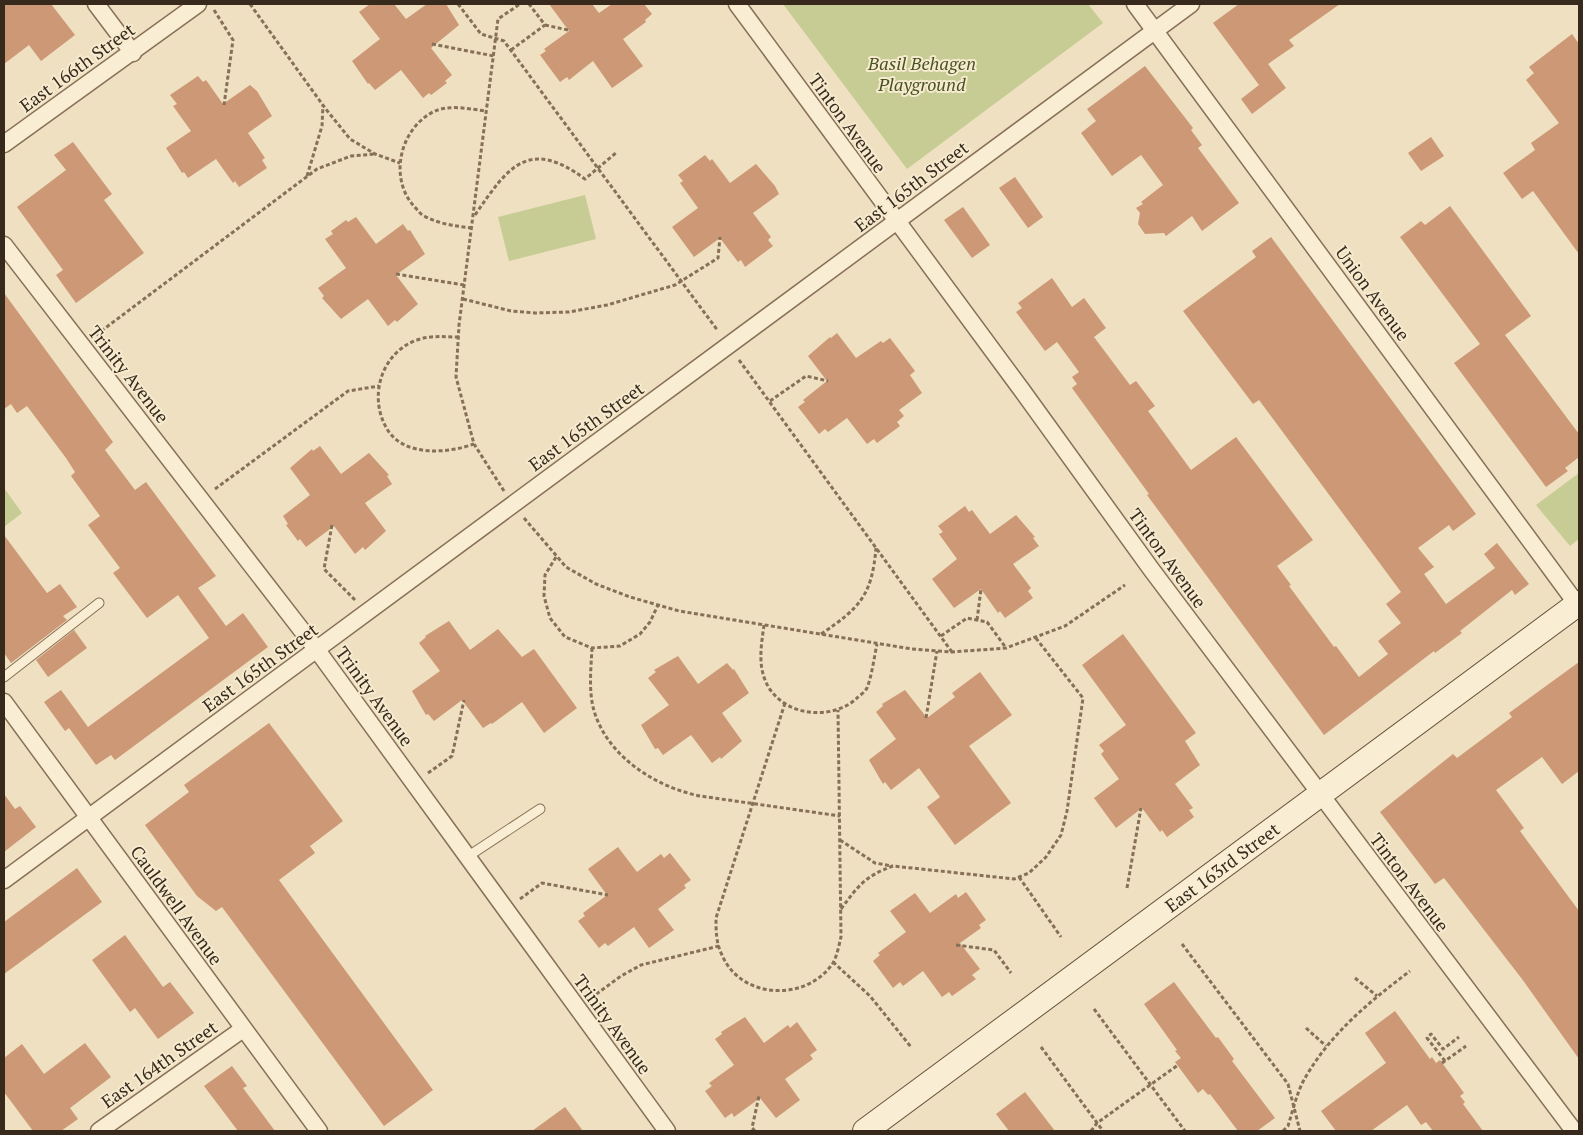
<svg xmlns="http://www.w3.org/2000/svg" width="1583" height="1135" font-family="'PT Serif',serif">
  <rect width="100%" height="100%" fill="#eee0c0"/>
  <!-- green -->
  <g fill="#c6cc94">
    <path d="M 783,4 L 1088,4 L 1103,23 L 907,169 Z"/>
    <path d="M 585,195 L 596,239 L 509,261 L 498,217 Z"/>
    <path d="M 1579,473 L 1579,539 L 1570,546 L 1536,505 Z"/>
    <path d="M 4,488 L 22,513 L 4,527 Z"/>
  </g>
  <!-- building -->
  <g fill="#cd9875">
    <path d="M 4,4 L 51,4 L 75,35 L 41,61 L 29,45 L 4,64 Z"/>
    <path d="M 370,4 L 394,4 L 406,19 L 427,4 L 446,4 L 459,25 L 431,48 L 452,75 L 445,81 L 447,83 L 431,95 L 429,93 L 423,98 L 401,70 L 375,90 L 369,83 L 368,84 L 352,61 L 380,39 L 359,12 Z"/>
    <path d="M 549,4 L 592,4 L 599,13 L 612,4 L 644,4 L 652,14 L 645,20 L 646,22 L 623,39 L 643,66 L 612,88 L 593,61 L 569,80 L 567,77 L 560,82 L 540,55 L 546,51 L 544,49 L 569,31 Z"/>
    <path d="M 1239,4 L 1340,4 L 1289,40 L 1294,46 L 1268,64 L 1286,88 L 1252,114 L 1241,99 L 1259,85 L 1213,23 Z"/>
    <path d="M 1572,34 L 1579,44 L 1579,254 L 1533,191 L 1522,199 L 1503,173 L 1535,150 L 1531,143 L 1559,123 L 1526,80 L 1534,73 L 1529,67 Z"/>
    <path d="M 1145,66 L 1193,128 L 1191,130 L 1202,145 L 1198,148 L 1239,203 L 1202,231 L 1192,216 L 1166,236 L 1164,233 L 1145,234 L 1138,224 L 1140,213 L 1136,208 L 1143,204 L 1141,202 L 1163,185 L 1141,155 L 1112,176 L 1081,133 L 1096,121 L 1087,109 Z"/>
    <path d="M 198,76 L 203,82 L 206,80 L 223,104 L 250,85 L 257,91 L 272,116 L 248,133 L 265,158 L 262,160 L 267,168 L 239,187 L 235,181 L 233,183 L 216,159 L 188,178 L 184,172 L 182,173 L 166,148 L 191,131 L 173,106 L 177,104 L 170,95 Z"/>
    <path d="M 1431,137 L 1444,156 L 1421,171 L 1408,153 Z"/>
    <path d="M 73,142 L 112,194 L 104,200 L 144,253 L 76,303 L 56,275 L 63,270 L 17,207 L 66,170 L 54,155 Z"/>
    <path d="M 705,155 L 710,161 L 712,159 L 730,183 L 756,164 L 775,186 L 779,194 L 753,213 L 771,237 L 768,240 L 773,246 L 745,267 L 741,260 L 738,262 L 720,238 L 694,257 L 672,227 L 698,208 L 680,183 L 683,181 L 678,175 Z"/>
    <path d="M 1015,177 L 1043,217 L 1028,228 L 999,188 Z"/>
    <path d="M 1450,206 L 1531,316 L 1505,335 L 1579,434 L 1579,457 L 1565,468 L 1568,471 L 1546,487 L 1454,363 L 1480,344 L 1400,237 L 1421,221 L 1425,225 Z"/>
    <path d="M 963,207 L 990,245 L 972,258 L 944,220 Z"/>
    <path d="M 356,217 L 376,244 L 403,224 L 408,231 L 410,230 L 425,254 L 396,275 L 418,304 L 397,322 L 395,320 L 388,326 L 368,299 L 341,319 L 322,298 L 324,296 L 318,288 L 346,268 L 325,239 L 333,234 L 331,231 L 346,220 L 348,222 Z"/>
    <path d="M 1271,237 L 1476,514 L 1453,531 L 1449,525 L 1418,548 L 1434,567 L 1424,574 L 1446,604 L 1495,568 L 1484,554 L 1497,543 L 1529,584 L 1515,595 L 1512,590 L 1460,631 L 1462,633 L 1435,653 L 1434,651 L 1324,735 L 1147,495 L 1149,494 L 1072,388 L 1077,384 L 1072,377 L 1079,372 L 1057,342 L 1045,351 L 1016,312 L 1022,308 L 1018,303 L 1052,278 L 1072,307 L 1084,298 L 1106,328 L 1094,337 L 1130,385 L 1136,381 L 1155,406 L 1148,411 L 1191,470 L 1236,437 L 1313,540 L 1277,566 L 1291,585 L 1289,586 L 1334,647 L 1336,646 L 1359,677 L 1388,654 L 1378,641 L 1401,623 L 1386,604 L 1401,592 L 1259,400 L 1253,404 L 1183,311 L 1256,257 L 1252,251 Z"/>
    <path d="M 4,293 L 113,442 L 105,450 L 135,490 L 146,482 L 216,576 L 198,588 L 226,626 L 243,613 L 268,647 L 115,760 L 111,755 L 96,765 L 69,728 L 65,731 L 44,702 L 61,690 L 88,727 L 209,638 L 178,595 L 147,618 L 113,573 L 120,568 L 88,525 L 100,516 L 71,476 L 75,472 L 66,458 L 27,406 L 17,413 L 11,404 L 4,409 Z"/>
    <path d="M 837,333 L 856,358 L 881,341 L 883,343 L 890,338 L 915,371 L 910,375 L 922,393 L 899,410 L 904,416 L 897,422 L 900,426 L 877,443 L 874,439 L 867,444 L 847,418 L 828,432 L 825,429 L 819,434 L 798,407 L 805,402 L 803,400 L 827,381 L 808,356 L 830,337 L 831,338 Z"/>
    <path d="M 320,446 L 341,474 L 369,453 L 389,475 L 387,476 L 392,484 L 365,503 L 386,531 L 365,550 L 363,547 L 355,554 L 334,526 L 306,547 L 300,539 L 298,541 L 286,525 L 288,524 L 283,516 L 310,495 L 290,468 L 312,449 L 313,451 Z"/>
    <path d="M 965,506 L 969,512 L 972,510 L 990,534 L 1016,515 L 1035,537 L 1033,538 L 1039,546 L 1013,564 L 1031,588 L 1028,591 L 1033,598 L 1005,618 L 1000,611 L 998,613 L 981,589 L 954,608 L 932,579 L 957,559 L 939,534 L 943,532 L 938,526 Z"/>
    <path d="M 4,535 L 47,593 L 60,584 L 77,607 L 63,616 L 67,620 L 11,663 L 4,653 Z"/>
    <path d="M 449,621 L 470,650 L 498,629 L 522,657 L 534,649 L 577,708 L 544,733 L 522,702 L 492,724 L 491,723 L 483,728 L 462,700 L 434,721 L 428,714 L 426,715 L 412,691 L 440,671 L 419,643 L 426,637 L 425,636 Z"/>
    <path d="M 74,630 L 87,648 L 48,677 L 36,660 Z"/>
    <path d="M 1123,634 L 1196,733 L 1185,741 L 1200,765 L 1175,784 L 1193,808 L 1189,810 L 1194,817 L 1167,837 L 1162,830 L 1160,832 L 1142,808 L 1116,828 L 1094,798 L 1119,779 L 1101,754 L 1104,751 L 1099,745 L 1126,725 L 1082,665 Z"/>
    <path d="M 678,656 L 698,684 L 727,663 L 733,670 L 734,669 L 749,693 L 722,713 L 742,741 L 721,759 L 720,757 L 712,763 L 691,735 L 663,755 L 658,748 L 655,749 L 641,725 L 669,705 L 648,678 L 656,672 L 654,670 Z"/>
    <path d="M 1579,662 L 1579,771 L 1562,784 L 1542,757 L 1496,790 L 1524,828 L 1520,831 L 1579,911 L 1579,1059 L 1522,979 L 1444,878 L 1435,884 L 1380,812 L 1453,754 L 1457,758 L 1512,717 L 1509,713 Z"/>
    <path d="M 980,672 L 1012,715 L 969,746 L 1011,803 L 955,845 L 927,807 L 940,797 L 919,768 L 891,790 L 885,782 L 883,784 L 869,760 L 896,739 L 876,712 L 883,706 L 882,704 L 905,690 L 927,718 L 955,697 L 952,693 Z"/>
    <path d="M 269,723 L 343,821 L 310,846 L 315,853 L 279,880 L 433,1090 L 384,1126 L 222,907 L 216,911 L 197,896 L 145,825 L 189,792 L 184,785 Z"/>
    <path d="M 4,794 L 15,809 L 20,806 L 36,827 L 4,852 Z"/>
    <path d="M 618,847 L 637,872 L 661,854 L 664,858 L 670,853 L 691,880 L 684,885 L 686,888 L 658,909 L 674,930 L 649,948 L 634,927 L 608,946 L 605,943 L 599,948 L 578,921 L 585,916 L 583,913 L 607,895 L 588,869 Z"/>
    <path d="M 77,868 L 102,902 L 4,974 L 4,922 Z"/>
    <path d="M 966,892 L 986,920 L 979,925 L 981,928 L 960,943 L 980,969 L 972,975 L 976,979 L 952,996 L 949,992 L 942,997 L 923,971 L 903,986 L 900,982 L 893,988 L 873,961 L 880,955 L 878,953 L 906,932 L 890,911 L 915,893 L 930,913 L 956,894 L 958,898 Z"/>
    <path d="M 125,935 L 163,987 L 170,982 L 194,1013 L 158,1039 L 135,1008 L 130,1012 L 92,960 Z"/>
    <path d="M 1174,982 L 1216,1038 L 1218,1037 L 1234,1059 L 1232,1061 L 1275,1118 L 1257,1131 L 1238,1131 L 1210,1094 L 1208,1095 L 1203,1089 L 1198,1093 L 1175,1062 L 1181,1058 L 1175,1051 L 1177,1050 L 1144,1004 Z"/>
    <path d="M 1395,1011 L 1430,1059 L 1432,1057 L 1436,1063 L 1440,1060 L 1464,1093 L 1460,1096 L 1465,1102 L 1463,1104 L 1483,1131 L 1433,1131 L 1426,1122 L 1421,1125 L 1407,1105 L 1371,1131 L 1336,1131 L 1321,1111 L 1386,1063 L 1365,1033 Z"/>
    <path d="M 745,1017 L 764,1043 L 788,1025 L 790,1028 L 797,1022 L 817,1050 L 810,1055 L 813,1059 L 785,1079 L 800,1100 L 776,1118 L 760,1098 L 734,1117 L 732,1113 L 725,1118 L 705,1091 L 712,1086 L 709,1083 L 734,1065 L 715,1039 L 722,1034 L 721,1032 Z"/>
    <path d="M 85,1043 L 111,1077 L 70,1108 L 78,1119 L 61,1131 L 33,1131 L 4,1092 L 4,1058 L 22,1044 L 44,1074 Z"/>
    <path d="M 232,1066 L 247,1086 L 243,1088 L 275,1131 L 238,1131 L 204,1086 Z"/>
    <path d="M 1025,1092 L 1055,1131 L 1009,1131 L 996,1114 Z"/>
    <path d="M 565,1107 L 583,1131 L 532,1131 Z"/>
  </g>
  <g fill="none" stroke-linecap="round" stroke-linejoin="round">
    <!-- service casing -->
    <g stroke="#877057" stroke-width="11">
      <g id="service">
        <path d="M 4,677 L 99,603"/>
        <path d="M 467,857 L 540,809"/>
      </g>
    </g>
    <!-- minor casing -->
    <g stroke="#877057" stroke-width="19">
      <g id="minor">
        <path d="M 96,4 L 133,53"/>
        <path d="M 737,4 L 1021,389 L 1151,569 L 1574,1131"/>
        <path d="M 1135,4 L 1579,607"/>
        <path d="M 4,144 L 198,4"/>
        <path d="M 4,245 L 317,650 L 667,1131"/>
        <path d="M 4,702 L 319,1131"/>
        <path d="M 4,880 L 1191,4"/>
        <path d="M 99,1131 L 243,1029"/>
      </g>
    </g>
    <!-- secondary casing -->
    <g stroke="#69513b" stroke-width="26">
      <g id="secondary">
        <path id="s1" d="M 865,1131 L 1579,603"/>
      </g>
    </g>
    <!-- path -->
    <g stroke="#877057" stroke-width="3" stroke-dasharray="4 2.5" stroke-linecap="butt">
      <path d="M 250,4 L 325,108 L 350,139 L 375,154 L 400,163"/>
      <path d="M 458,4 L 481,34 L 504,41 L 718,331"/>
      <path d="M 214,10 L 233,40 L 224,105"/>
      <path d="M 545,25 L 568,30"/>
      <path d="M 432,44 L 494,56"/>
      <path d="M 511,50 L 545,25 L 529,4"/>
      <path d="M 307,176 L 322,126 L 323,105"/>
      <path d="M 475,215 C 508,167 528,137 585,179 L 617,152"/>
      <path d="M 472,228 C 455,226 439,224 424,216 C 419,213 416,208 413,205 C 389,177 400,129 433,112 C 449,104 469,109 486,111"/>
      <path d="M 396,274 L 464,285"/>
      <path d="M 463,299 L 511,311 L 535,313 L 569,312 L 607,305 L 675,285 L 718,258 L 720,237"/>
      <path d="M 96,335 L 317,169 L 351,156 L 375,154"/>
      <path d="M 459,337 C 444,337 431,335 417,340 C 380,353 367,400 389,432 C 407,457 449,453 474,444"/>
      <path d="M 739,360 L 952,652"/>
      <path d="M 770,401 L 806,376 L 828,381"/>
      <path d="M 215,489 L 348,391 L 379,386"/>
      <path d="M 504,491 L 474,444 L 456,377 L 459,325 L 498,19 L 520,4"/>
      <path d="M 524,518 L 566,567 L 596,584 L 630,597 L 679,611 L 912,649 L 952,652 L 1006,648 L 1065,626 L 1125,585"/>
      <path d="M 332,525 L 324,569 L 355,600"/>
      <path d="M 556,557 L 545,575 L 544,596 L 550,618 L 565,637 L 592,648 L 620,646 L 640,634 L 650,622 L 658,605"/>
      <path d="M 977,620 L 981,589"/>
      <path d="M 764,625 C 761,647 757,668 769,688 C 788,717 832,720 856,699 C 859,696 865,692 867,688 C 872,675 874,658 877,644"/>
      <path d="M 821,634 C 860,608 872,595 876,548"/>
      <path d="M 941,636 L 967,618 L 987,622 L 1006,648"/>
      <path d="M 592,648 C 591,669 588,693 595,714 C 610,758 656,787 700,796 L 840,816"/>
      <path d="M 785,703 L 716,918 C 716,931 716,943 722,955 C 741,1000 807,1002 833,963 C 837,956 839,945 841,937 L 838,710"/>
      <path d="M 926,718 L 937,651"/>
      <path d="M 428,773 L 452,756 L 464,700"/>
      <path d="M 840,840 L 875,863 L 892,866"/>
      <path d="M 1019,877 L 1061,937"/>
      <path d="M 1127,888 L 1141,808"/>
      <path d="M 520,899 L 542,883 L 608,895"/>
      <path d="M 841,909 C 858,886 865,876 893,866 L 1014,879 L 1029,873 L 1046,857 L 1061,835 L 1067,811 L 1083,698 L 1035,637"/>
      <path d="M 1182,944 L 1288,1084 L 1300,1131"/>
      <path d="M 956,945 L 994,950 L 1011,973"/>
      <path d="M 833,962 L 870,996 L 911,1047"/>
      <path d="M 1355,978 L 1377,996"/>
      <path d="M 591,998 L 621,976 L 641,965 L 719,946"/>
      <path d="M 1094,1009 L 1185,1131"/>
      <path d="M 1306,1028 L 1326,1046"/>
      <path d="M 1041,1047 L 1103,1131"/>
      <path d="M 1445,1061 L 1427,1038 L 1431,1034 L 1443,1049 L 1459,1037"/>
      <path d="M 1442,1063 L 1466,1046"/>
      <path d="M 755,1131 L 752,1128 L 759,1096"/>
      <path d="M 1091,1131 L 1097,1123 L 1178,1065"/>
      <path d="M 1283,1131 L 1288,1126 C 1293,1110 1297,1092 1305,1078 C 1331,1033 1369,1002 1410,971"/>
    </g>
    <!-- service -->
    <use href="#service" stroke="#f9edd3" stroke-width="9"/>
    <!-- minor -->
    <use href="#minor" stroke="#f9edd3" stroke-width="16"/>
    <!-- secondary -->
    <use href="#secondary" stroke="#f9edd3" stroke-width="24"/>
  </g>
  <g text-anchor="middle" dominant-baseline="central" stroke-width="4" stroke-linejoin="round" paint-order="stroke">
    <!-- park labels -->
    <g font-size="18" font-style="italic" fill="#485322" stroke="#f6eacf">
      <text x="922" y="63">Basil Behagen<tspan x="922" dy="21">Playground</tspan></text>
    </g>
    <!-- street labels -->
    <g font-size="18" fill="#37291c" stroke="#f6eacf">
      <text transform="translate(77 67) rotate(-36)">East 166th Street</text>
      <text transform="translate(848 123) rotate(54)">Tinton Avenue</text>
      <text transform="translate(911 186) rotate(-37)">East 165th Street</text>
      <text transform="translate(1373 293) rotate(54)">Union Avenue</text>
      <text transform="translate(129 374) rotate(52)">Trinity Avenue</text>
      <text transform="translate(586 426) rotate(-36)">East 165th Street</text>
      <text transform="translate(1168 558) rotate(54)">Tinton Avenue</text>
      <text transform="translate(260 667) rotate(-36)">East 165th Street</text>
      <text transform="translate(375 696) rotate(54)">Trinity Avenue</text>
      <text stroke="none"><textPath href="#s1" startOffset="444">East 163rd Street</textPath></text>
      <text transform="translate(1410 882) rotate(53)">Tinton Avenue</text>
      <text transform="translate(177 905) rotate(54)">Cauldwell Avenue</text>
      <text transform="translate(613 1024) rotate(54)">Trinity Avenue</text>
      <text transform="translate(159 1064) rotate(-35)">East 164th Street</text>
    </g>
  </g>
  <!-- border -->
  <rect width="1583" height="1135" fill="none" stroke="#37291c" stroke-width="10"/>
</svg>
